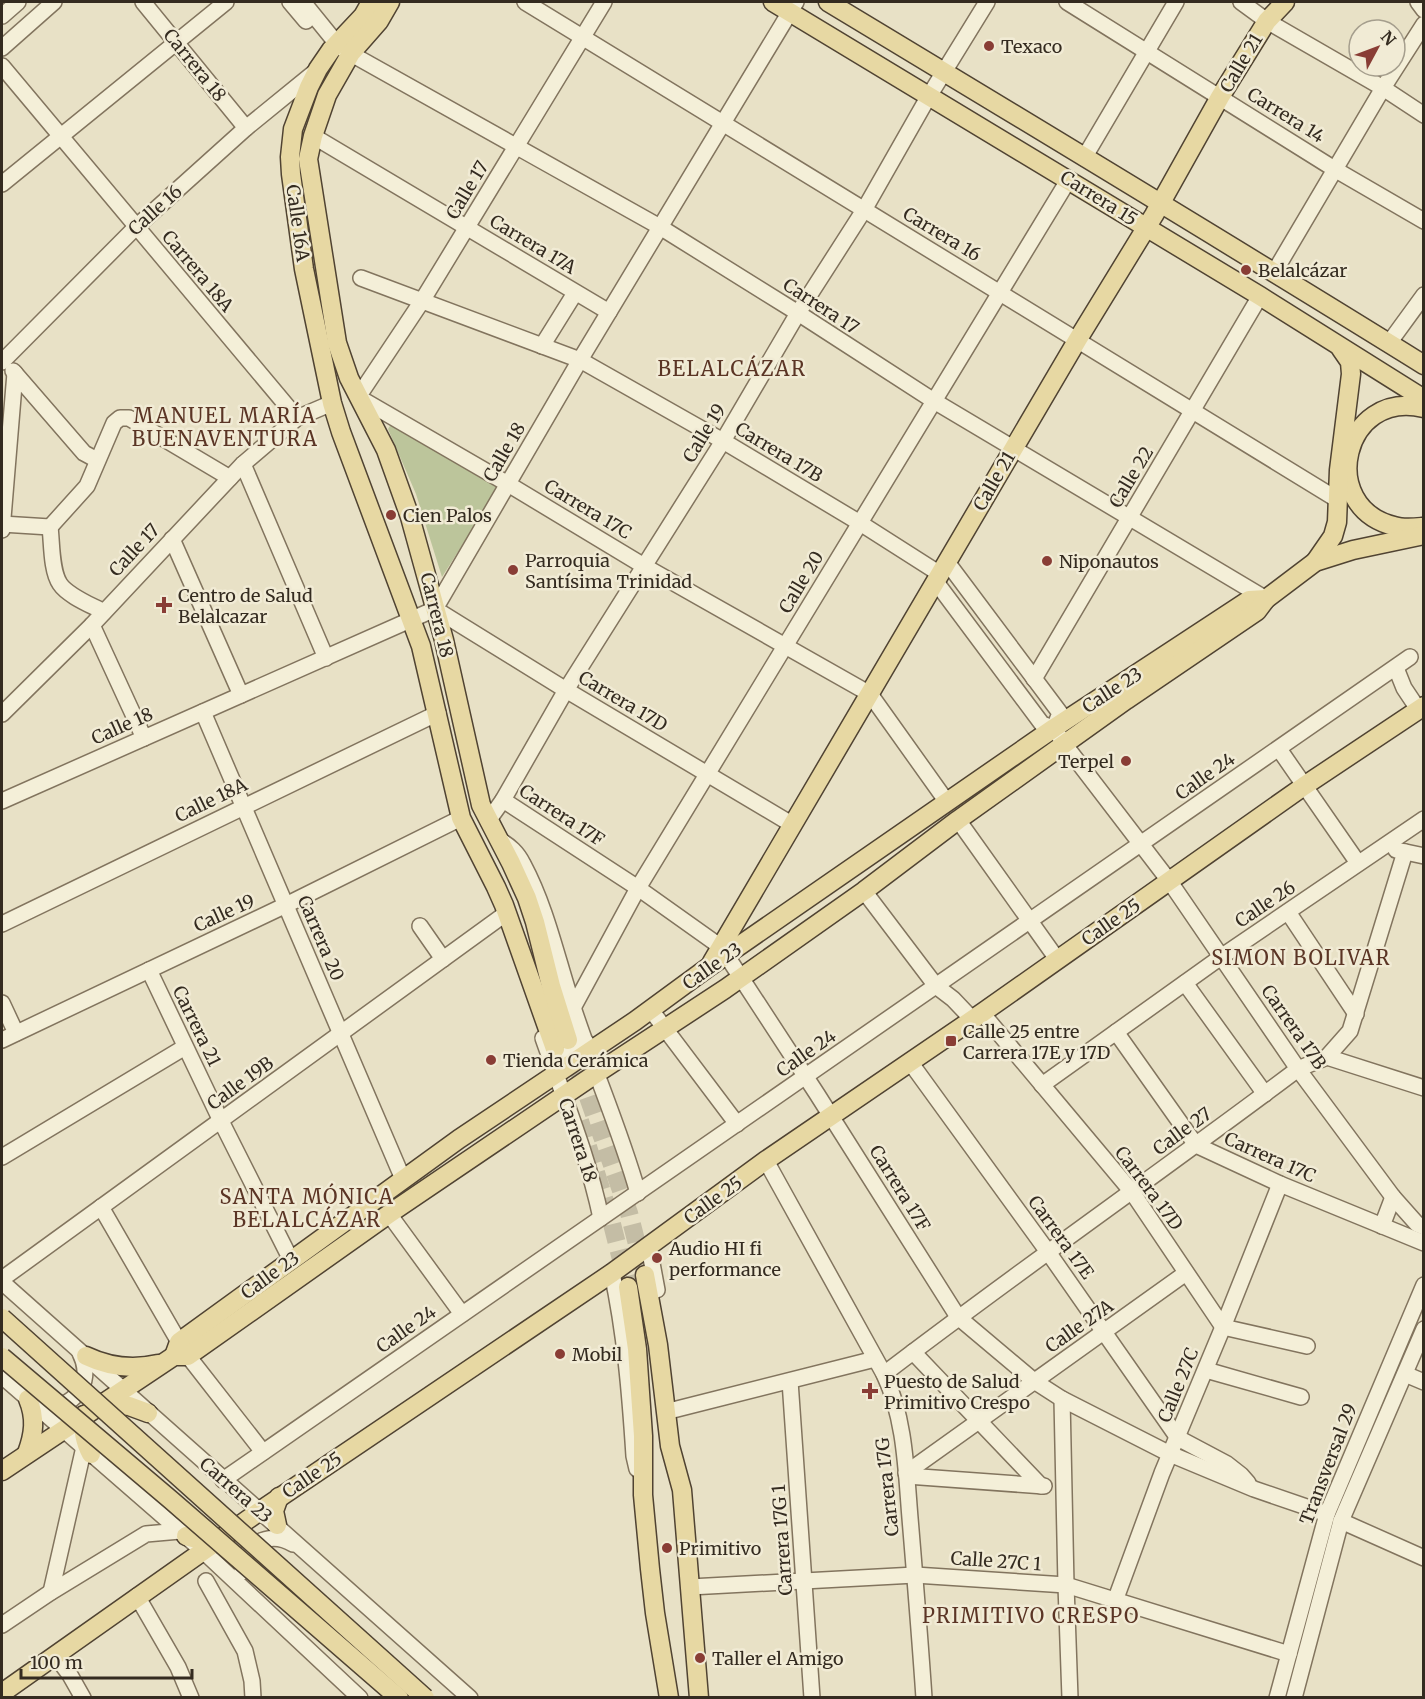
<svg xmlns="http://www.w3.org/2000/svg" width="1425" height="1699" font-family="Merriweather,serif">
  <rect width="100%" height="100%" fill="#e8e1c6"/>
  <!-- green -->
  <path fill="#bcc59b" d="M 393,421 L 501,484 L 442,577 L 416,494 L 388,429 Z"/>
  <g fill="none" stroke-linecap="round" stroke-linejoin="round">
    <!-- major-tunnel -->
    <g stroke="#c4bda5" stroke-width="18" stroke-dasharray="18 9" stroke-linecap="butt">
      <path d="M 570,1046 L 629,1213 L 645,1275"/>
      <path d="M 580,1121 L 612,1224 L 628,1287"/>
    </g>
    <!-- minor casing -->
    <g stroke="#82745e" stroke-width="18">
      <g id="minor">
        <path d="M 143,2 L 246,128"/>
        <path d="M 290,2 L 306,21"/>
        <path d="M 303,2 L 333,39 L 346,51 L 660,227 L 798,313 L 934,401 L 1266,599"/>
        <path d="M 525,2 L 1338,500"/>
        <path d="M 604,2 L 422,301 L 358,397 L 508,484 L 644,566 L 870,694 L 947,802"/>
        <path d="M 1067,2 L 1336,170 L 1424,221"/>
        <path d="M 1241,2 L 1267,21 L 1383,88 L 1424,115"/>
        <path d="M 1418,2 L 1424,10"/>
        <path d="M 2,16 L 18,2"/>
        <path d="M 2,48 L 54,2"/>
        <path d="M 2,66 L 297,418"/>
        <path d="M 313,136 L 609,312"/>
        <path d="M 1084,158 L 1176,2"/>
        <path d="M 2,184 L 226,2"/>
        <path d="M 1275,271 L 1383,88 L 1424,24"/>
        <path d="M 361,278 L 580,360 L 723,441 L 860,523 L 940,574"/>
        <path d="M 1389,343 L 1424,295"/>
        <path d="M 542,346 L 575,293"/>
        <path d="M 2,362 L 136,227 L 246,128 L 316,71"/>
        <path d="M 13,371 L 84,453 L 97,460"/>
        <path d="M 243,464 L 326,658"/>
        <path d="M 2,524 L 50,527"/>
        <path d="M 50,527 L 87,486 L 114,423 L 120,418 L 129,418 L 230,478"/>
        <path d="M 50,527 C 52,543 51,571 60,584 C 68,596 91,605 104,612"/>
        <path d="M 2,530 L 15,373"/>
        <path d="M 172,539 L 241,695"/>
        <path d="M 947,562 L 1060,713 L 1054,728"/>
        <path d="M 936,582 L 1042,724 L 1054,728 L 1065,745 L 1170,882 L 1298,1069 L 1393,1197 L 1417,1224 L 1424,1227"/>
        <path d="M 435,609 L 566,690 L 793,825"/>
        <path d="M 92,625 L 144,738"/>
        <path d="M 1396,668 L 1404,688 L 1418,709"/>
        <path d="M 1034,679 L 1260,296"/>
        <path d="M 203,712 L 403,1179"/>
        <path d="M 2,714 L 92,625 L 243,464 L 297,418 L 332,403"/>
        <path d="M 1279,749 L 1358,863"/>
        <path d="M 503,800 L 638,888 L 721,947 L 817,1094 L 958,1317 L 1034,1381 L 1062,1399 L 1170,1454 L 1254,1489 L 1327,1514"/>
        <path d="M 2,801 L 435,609 L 580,360 L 796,2"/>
        <path d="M 958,820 L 1057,959"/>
        <path d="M 488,821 L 503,800 L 566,690 L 723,441 L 798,313 L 864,210 L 926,101 L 987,2"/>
        <path d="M 498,839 C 510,846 517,852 523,864 C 547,909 557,959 573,1007 C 593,1069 620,1129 638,1193"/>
        <path d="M 1396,850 L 1424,856"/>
        <path d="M 864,891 L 936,986 L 953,999 L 972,1019"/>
        <path d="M 1288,912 L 1356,1014"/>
        <path d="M 2,924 L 438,713"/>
        <path d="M 420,926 L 443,959"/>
        <path d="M 149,970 L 221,1121 L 291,1260"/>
        <path d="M 1185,983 L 1265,1094"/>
        <path d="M 2,1003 L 16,1033"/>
        <path d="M 573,1008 L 638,888 L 1069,179"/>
        <path d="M 651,1010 L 737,1124"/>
        <path d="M 982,1013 L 1132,1192 L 1223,1327 L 1307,1346"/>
        <path d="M 1116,1032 L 1196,1145 L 1280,1184 L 1424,1243"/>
        <path d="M 543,1038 C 564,1098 588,1156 601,1218"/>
        <path d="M 2,1040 L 286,905 L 461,818"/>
        <path d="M 1327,1057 L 1424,1088"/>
        <path d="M 910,1062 L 1048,1252 L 1178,1438 L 1227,1464 L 1241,1475 L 1248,1483"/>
        <path d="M 552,1064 L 586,1042"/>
        <path d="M 1042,1085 L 1221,957 L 1424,819"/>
        <path d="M 2,1157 L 185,1047"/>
        <path d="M 765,1161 L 770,1168 L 884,1374 C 905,1418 906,1470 910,1518 C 915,1578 920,1638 924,1698"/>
        <path d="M 101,1207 L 179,1342"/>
        <path d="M 389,1214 L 462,1314"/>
        <path d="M 1382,1226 L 1393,1197"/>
        <path d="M 649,1247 L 657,1290"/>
        <path d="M 612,1273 C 625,1333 630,1394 634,1456 L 637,1469"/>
        <path d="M 2,1279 L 501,917"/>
        <path d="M 2,1282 L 470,1698"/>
        <path d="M 913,1352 L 1041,1486"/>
        <path d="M 188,1356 L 263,1452"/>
        <path d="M 1206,1370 L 1301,1397"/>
        <path d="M 884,1374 C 1020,1270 1161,1172 1298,1069 L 1327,1057 L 1350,1031 L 1405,852"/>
        <path d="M 1405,1374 L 1424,1382"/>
        <path d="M 2,1376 L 203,1551 L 360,1698"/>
        <path d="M 790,1381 L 812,1698"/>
        <path d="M 1062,1399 L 1066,1585 L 1070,1698"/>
        <path d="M 50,1407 C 79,1405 93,1378 80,1353"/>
        <path d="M 673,1410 L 875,1359"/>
        <path d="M 906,1473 L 1186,1273"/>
        <path d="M 907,1476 L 1044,1486"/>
        <path d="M 223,1480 L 1410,657"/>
        <path d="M 1341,1521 L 1424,1558"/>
        <path d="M 242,1572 C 242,1544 269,1530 293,1544"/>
        <path d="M 206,1581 L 245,1651 L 252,1681 L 253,1698"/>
        <path d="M 690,1587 L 915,1575 L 1066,1585 L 1289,1654"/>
        <path d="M 51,1592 L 84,1447"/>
        <path d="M 137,1596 L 178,1667 L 191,1698"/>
        <path d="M 1115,1601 L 1162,1473 L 1223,1327 L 1280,1184"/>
        <path d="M 2,1625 L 51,1592 L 146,1534 L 180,1531"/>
        <path d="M 55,1655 L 70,1675 L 83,1698"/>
        <path d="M 1277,1698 L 1327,1514 L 1424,1285"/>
        <path d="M 1294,1698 L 1341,1521 L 1424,1329"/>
      </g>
    </g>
    <!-- major casing -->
    <g stroke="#504332" stroke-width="21">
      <g id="major">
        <path d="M 371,2 L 363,16 L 331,50 L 318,69 L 309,87 L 293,129 L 290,157 L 291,174 L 304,269 L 332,403 L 341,432 L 421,646 L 461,818 L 496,887 L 504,905 L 555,1049"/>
        <path d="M 390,2 L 379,21 L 351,53 L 327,95 L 313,136 L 308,159 L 337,343 L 349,378 L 386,450 L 410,517 L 444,640 L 481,805 L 511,863 L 527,898 L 535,922 L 551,986 L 568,1040"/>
        <path d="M 773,2 L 1260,296 L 1424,399"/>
        <path d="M 828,2 C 1027,122 1226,242 1424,365"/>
        <path d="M 1422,527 C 1412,528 1403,529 1394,526 C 1316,507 1343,388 1424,408"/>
        <path d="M 1315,562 L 1333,536 L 1337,522 L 1339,470 L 1351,374 L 1350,362 L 1341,349"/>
        <path d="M 712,962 L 1078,339 L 1154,215 L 1220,97 L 1267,21 L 1285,2"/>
        <path d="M 645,1275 L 658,1345 L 670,1446 L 682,1490 L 699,1698"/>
        <path d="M 628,1287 L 637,1349 L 643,1436 L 643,1495 L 650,1569 L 655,1613 L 669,1698"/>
        <path d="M 86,1356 C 109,1367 132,1370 158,1364"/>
        <path d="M 174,1356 L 179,1342 L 459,1139 L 635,1021 L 710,966 L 1054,728 L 1249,600 L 1266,599 L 1315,562 L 1353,550 L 1424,535"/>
        <path d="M 102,1403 L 129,1406 L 148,1413"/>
        <path d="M 84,1415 C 82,1429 84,1441 91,1454"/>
        <path d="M 27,1453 C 34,1434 36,1418 28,1399"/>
        <path d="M 2,1471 L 174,1356 L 188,1356 L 389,1214 L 597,1073 L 725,989 L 864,891 L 958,820 L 1126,700 L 1257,611 L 1266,599"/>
        <path d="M 277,1525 L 274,1511 L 279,1497"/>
        <path d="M 186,1536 L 207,1542 L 215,1542"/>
        <path d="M 2,1693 L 267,1506 L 612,1273 L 765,1161 L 982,1013 L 1304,786 L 1424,706"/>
      </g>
    </g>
    <!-- minor -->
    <use href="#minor" stroke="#f4efd8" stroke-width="15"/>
    <!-- major -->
    <use href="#major" stroke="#e7d8a3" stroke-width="18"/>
    <!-- major-bridge casing -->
    <g stroke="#504332" stroke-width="21" stroke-linecap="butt">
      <g id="major-bridge">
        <path d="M 2,1318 L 425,1698"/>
        <path d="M 2,1357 L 171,1500 L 399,1698"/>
      </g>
    </g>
    <!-- major-bridge -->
    <use href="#major-bridge" stroke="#e7d8a3" stroke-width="18"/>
  </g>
  <!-- markers -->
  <g fill="#893d35" stroke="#f1ebd5" stroke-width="2">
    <circle cx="989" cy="46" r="6"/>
    <circle cx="1246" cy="270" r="6"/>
    <circle cx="391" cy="515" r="6"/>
    <circle cx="1047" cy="561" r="6"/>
    <circle cx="513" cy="570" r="6"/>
    <path d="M161 596h6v6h6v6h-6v6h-6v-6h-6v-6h6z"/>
    <circle cx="1126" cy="761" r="6"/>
    <rect x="945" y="1035" width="12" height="12" rx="3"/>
    <circle cx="491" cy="1060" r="6"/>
    <circle cx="657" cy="1258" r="6"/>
    <circle cx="560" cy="1354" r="6"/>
    <path d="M867 1382h6v6h6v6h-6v6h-6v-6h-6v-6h6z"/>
    <circle cx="667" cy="1548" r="6"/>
    <circle cx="700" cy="1658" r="6"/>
  </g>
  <g text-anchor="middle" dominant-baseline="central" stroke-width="5" stroke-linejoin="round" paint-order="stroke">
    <!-- poi labels -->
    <g font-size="18" fill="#342b20" stroke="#f1ebd5" text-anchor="start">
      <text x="1001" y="46">Texaco</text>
      <text x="1258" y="270">Belalcázar</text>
      <text x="403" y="515">Cien Palos</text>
      <text x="525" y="560">Parroquia<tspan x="525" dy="21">Santísima Trinidad</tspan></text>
      <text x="1059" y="561">Niponautos</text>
      <text x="178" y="595">Centro de Salud<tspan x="178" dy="21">Belalcazar</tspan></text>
      <text x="1114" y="761" text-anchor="end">Terpel</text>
      <text x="963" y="1031">Calle 25 entre<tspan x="963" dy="21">Carrera 17E y 17D</tspan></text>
      <text x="503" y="1060">Tienda Cerámica</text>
      <text x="669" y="1248">Audio HI fi<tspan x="669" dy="21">performance</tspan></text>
      <text x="572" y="1354">Mobil</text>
      <text x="884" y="1381">Puesto de Salud<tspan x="884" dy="21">Primitivo Crespo</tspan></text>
      <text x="679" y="1548">Primitivo</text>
      <text x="712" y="1658">Taller el Amigo</text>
    </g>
    <!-- street labels -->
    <g font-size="18" fill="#342b20" stroke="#f1ebd5">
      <text transform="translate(1241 63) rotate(-59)">Calle 21</text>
      <text transform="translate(195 65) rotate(51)">Carrera 18</text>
      <text transform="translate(1286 115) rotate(32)">Carrera 14</text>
      <text transform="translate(467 190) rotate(-59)">Calle 17</text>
      <text transform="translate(1099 198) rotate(32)">Carrera 15</text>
      <text transform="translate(155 210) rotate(-42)">Calle 16</text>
      <text transform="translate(298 223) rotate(82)">Calle 16A</text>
      <text transform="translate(942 234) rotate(31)">Carrera 16</text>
      <text transform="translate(533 244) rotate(31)">Carrera 17A</text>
      <text transform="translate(198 271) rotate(50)">Carrera 18A</text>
      <text transform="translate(821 306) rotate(33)">Carrera 17</text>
      <text transform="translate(704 433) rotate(-59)">Calle 19</text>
      <text transform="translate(504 452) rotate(-60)">Calle 18</text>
      <text transform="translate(779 452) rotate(31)">Carrera 17B</text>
      <text transform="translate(1131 477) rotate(-59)">Calle 22</text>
      <text transform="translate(994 481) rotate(-60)">Calle 21</text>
      <text transform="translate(588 509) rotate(31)">Carrera 17C</text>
      <text transform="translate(134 550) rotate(-47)">Calle 17</text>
      <text transform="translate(801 582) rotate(-59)">Calle 20</text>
      <text transform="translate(437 615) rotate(76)">Carrera 18</text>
      <text transform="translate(1112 690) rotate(-33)">Calle 23</text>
      <text transform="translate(623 701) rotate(31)">Carrera 17D</text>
      <text transform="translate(122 726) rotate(-24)">Calle 18</text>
      <text transform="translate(1205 776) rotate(-35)">Calle 24</text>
      <text transform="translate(211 800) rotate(-26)">Calle 18A</text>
      <text transform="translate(562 815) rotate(33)">Carrera 17F</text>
      <text transform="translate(1265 904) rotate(-34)">Calle 26</text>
      <text transform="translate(224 913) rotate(-25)">Calle 19</text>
      <text transform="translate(1111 922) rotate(-35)">Calle 25</text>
      <text transform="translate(321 938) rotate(67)">Carrera 20</text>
      <text transform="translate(712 966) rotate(-35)">Calle 23</text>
      <text transform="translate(197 1026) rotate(64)">Carrera 21</text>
      <text transform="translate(1294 1027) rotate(55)">Carrera 17B</text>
      <text transform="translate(806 1053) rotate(-35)">Calle 24</text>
      <text transform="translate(240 1083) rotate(-36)">Calle 19B</text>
      <text transform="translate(1182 1131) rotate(-36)">Calle 27</text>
      <text transform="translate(578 1140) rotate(72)">Carrera 18</text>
      <text transform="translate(1270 1157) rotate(24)">Carrera 17C</text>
      <text transform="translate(900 1188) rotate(58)">Carrera 17F</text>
      <text transform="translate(1149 1188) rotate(53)">Carrera 17D</text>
      <text transform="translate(713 1200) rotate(-36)">Calle 25</text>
      <text transform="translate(1061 1237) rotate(54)">Carrera 17E</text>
      <text transform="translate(270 1275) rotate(-36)">Calle 23</text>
      <text transform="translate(1079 1326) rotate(-35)">Calle 27A</text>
      <text transform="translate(406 1329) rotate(-35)">Calle 24</text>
      <text transform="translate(1178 1385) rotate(-68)">Calle 27C</text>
      <text transform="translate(1328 1464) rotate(-69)">Transversal 29</text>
      <text transform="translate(312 1475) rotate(-34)">Calle 25</text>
      <text transform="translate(887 1487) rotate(-96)">Carrera 17G</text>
      <text transform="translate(236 1490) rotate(41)">Carrera 23</text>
      <text transform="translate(782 1540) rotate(-94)">Carrera 17G 1</text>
      <text transform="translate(996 1561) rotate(4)">Calle 27C 1</text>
    </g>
    <!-- neighbourhood labels -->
    <g font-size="20" letter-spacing="1.5" fill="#5b3525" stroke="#f1ebd5">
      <text x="732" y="368">BELALCÁZAR</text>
      <text x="225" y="415">MANUEL MARÍA<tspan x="225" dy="23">BUENAVENTURA</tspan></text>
      <text x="1301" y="957">SIMON BOLIVAR</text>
      <text x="307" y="1196">SANTA MÓNICA<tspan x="307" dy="23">BELALCÁZAR</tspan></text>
      <text x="1031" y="1615">PRIMITIVO CRESPO</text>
    </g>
  </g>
  <!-- border -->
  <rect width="1425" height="1699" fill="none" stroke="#342b20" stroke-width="6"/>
  <!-- north arrow -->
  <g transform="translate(1377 48) rotate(49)"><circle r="28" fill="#f1ebd5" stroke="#a59e8d" stroke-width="1.5"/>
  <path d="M0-4.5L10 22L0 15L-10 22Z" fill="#893d35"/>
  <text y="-9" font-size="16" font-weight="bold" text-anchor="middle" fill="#342b20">N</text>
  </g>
  <!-- scale -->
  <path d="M21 1669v9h171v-9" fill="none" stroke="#342b20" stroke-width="3"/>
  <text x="30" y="1669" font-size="18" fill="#342b20" stroke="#f1ebd5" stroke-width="4.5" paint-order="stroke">100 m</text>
</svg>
